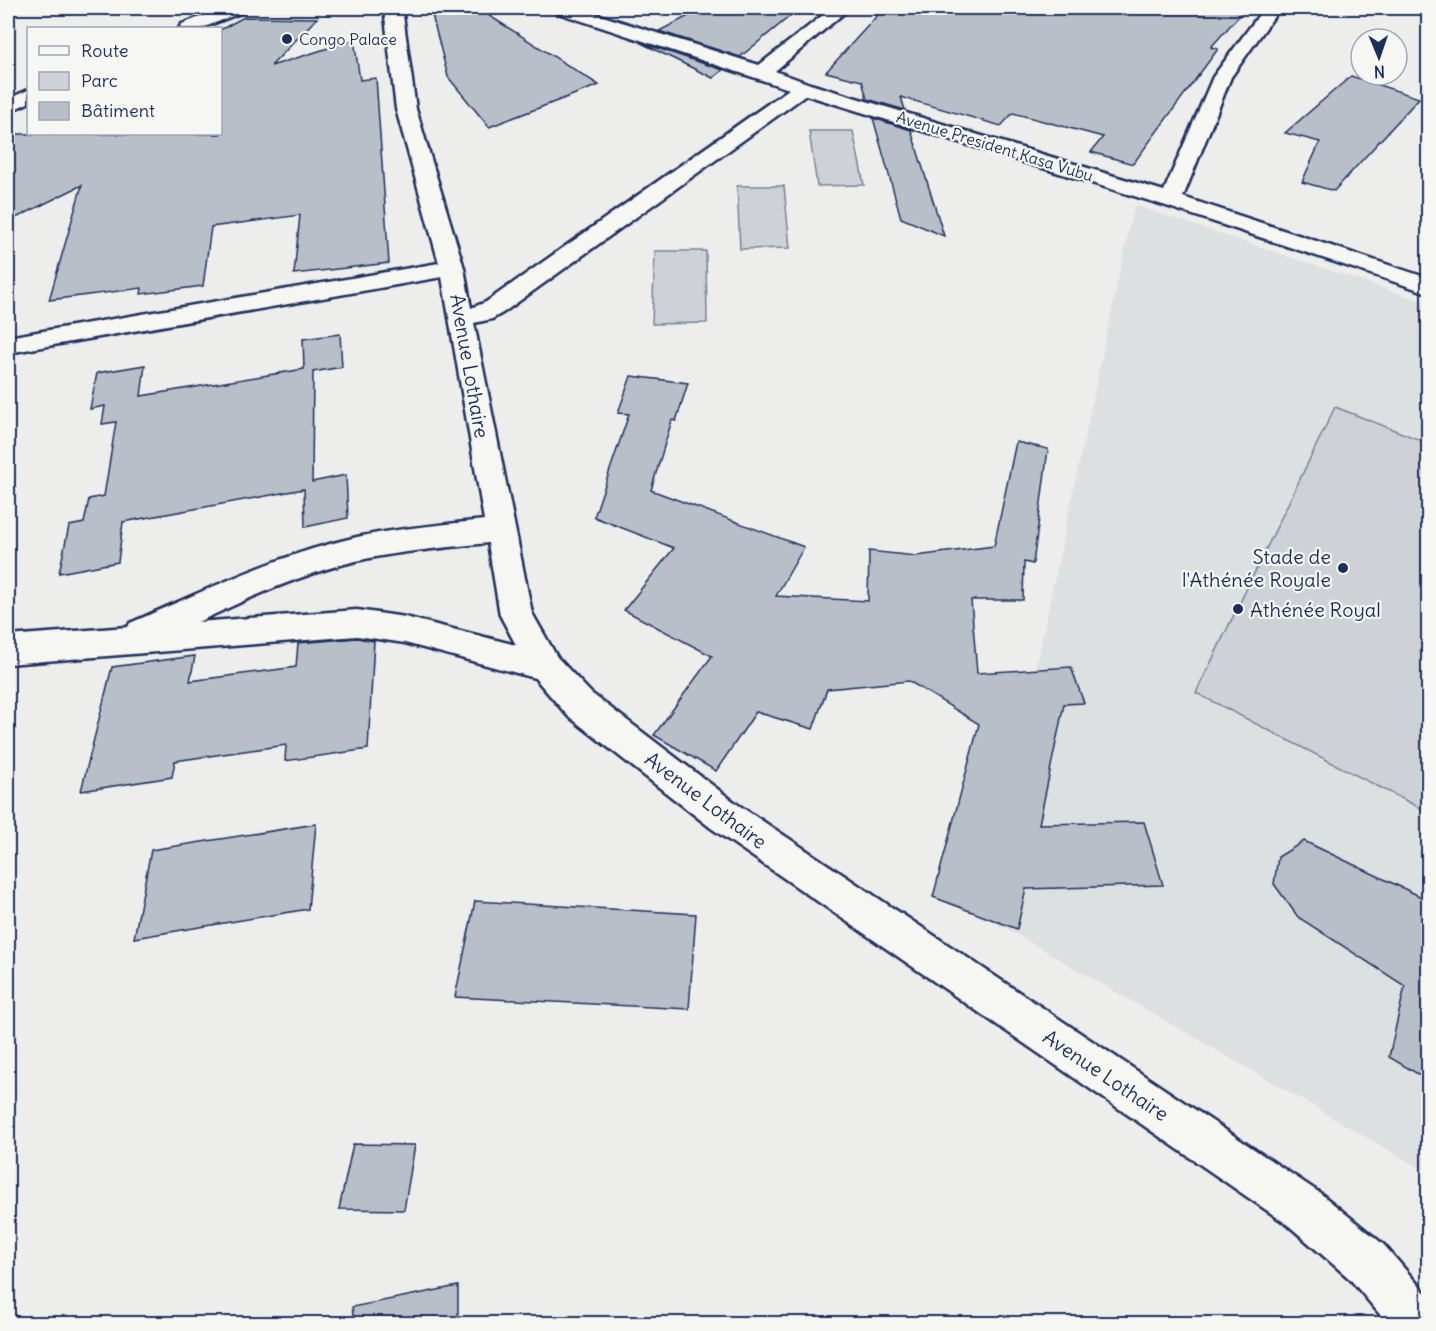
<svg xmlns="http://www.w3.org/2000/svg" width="1436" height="1331" font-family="Delius,sans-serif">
  <rect width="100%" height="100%" fill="#edeeec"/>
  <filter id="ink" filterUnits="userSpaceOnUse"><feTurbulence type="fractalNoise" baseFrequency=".0167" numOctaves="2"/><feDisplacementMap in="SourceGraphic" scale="12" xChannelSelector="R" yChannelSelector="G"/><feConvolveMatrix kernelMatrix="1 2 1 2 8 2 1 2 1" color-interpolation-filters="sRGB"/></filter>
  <g filter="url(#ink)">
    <!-- built -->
    <path fill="#dde0e1" d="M 1134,205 L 1428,303 L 1428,1173 L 983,915 Z"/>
    <!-- green -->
    <g fill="#ced2d7" stroke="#74809a" stroke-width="1.5">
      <path d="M 809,131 L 853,131 L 864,185 L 817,186 Z"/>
      <path d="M 737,186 L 784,186 L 790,248 L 740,249 Z"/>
      <path d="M 655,251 L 706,251 L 707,323 L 652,324 Z"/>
      <path d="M 1335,407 L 1428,443 L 1428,812 L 1196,693 Z"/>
    </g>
    <!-- building -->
    <g fill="#b9bfc8" stroke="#1b2f5e" stroke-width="1.5">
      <path d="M 456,8 L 477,8 L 599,85 L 489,127 L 448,77 L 432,15 Z"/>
      <path d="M 704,8 L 800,8 L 740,57 L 659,31 Z"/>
      <path d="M 884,8 L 1246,8 L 1211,47 L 1218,49 L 1133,164 L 1091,152 L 1103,137 L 1013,113 L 1001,126 L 901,97 L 905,110 L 867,99 L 862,81 L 826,72 Z"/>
      <path d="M 244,17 L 317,18 L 271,66 L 354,40 L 360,80 L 376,78 L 389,263 L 294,274 L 300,215 L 211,227 L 203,286 L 141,294 L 142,288 L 49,300 L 82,185 L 8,222 L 8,134 L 220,134 L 220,30 Z"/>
      <path d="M 639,42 L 723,70 L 713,78 Z"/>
      <path d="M 1351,76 L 1419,98 L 1334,191 L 1302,182 L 1320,142 L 1285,133 Z"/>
      <path d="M 873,118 L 911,130 L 944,236 L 901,218 Z"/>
      <path d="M 340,334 L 342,367 L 313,372 L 312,482 L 346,475 L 348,518 L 305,527 L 304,489 L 123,522 L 118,562 L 59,573 L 69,526 L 84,523 L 89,499 L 104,496 L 116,422 L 102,424 L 105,406 L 90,409 L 97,373 L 145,365 L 141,396 L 304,369 L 303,339 Z"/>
      <path d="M 631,376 L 688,383 L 676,421 L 672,420 L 651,490 L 804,547 L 776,596 L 868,601 L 869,551 L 916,556 L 994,546 L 1016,442 L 1048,449 L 1033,564 L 1024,562 L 1023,600 L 971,600 L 977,673 L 1071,667 L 1084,703 L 1064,704 L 1039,824 L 1144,822 L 1163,885 L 1026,889 L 1017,929 L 933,897 L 979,724 L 909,681 L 827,689 L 813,729 L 756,712 L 716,771 L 654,735 L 712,656 L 624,610 L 674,548 L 594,517 L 629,414 L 618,413 Z"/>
      <path d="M 357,638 L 374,641 L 368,749 L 285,761 L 286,745 L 175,761 L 172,777 L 81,791 L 112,667 L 195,656 L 190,681 L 296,667 L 298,643 Z"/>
      <path d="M 316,824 L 308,909 L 134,938 L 151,850 Z"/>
      <path d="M 1304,841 L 1428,900 L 1428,1080 L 1389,1057 L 1405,986 L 1298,917 L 1274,884 L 1278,857 Z"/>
      <path d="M 475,901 L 696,914 L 689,1009 L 455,997 Z"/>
      <path d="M 353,1144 L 415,1145 L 404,1210 L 339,1209 Z"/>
      <path d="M 458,1286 L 458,1323 L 354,1323 L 352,1307 Z"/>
    </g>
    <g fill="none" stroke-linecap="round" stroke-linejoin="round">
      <!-- minor casing -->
      <g stroke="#1b2f5e" stroke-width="5">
        <path id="minor" d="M 384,8 L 402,8 L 416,109 L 464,268 L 471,308 L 486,302 L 789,89 L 555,12 L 553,8 L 577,8 L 759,65 L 832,8 L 850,8 L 775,71 L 810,84 L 1164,191 L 1213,77 L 1264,8 L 1280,8 L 1231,77 L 1183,197 L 1428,278 L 1428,293 L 1163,205 L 806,95 L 504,312 L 492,319 L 474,323 L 532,613 L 557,657 L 591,693 L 737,804 L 1320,1193 L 1384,1245 L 1428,1296 L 1428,1324 L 1388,1324 L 1350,1279 L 1288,1225 L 711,828 L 567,715 L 535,678 L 405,643 L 357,636 L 8,664 L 8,636 L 128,627 L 130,623 C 204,591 277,555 357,537 C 398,528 441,525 484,520 L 442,277 L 8,353 L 8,337 L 439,263 L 396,109 ZM 488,543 L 500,615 L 516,645 L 405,617 L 357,610 L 198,622 C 249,598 301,574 356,561 C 399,551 444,548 488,543 Z"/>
      </g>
      <!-- trunk casing -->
      <g stroke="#1b2f5e" stroke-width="5">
        <g id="trunk">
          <path d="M 223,8 L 246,8 L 243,12 L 202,28 L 179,28 L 182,24 Z"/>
          <path d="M 28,90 L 28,103 L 8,112 L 8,99 Z"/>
        </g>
      </g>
      <!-- minor -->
      <use href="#minor" fill="#f6f6f2" fill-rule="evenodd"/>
      <!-- trunk -->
      <use href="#trunk" fill="#f6f6f2" fill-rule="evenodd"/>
    </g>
  </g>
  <!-- markers -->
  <g fill="#1b2f5e" stroke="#f6f6f2" stroke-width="2">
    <circle cx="287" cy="39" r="6"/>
    <circle cx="1343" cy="568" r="6"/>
    <circle cx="1238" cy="609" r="6"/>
  </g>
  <g text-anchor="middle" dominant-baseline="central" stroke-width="4.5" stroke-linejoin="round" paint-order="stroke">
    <!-- far-poi labels -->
    <g font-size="16" fill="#1b2f5e" stroke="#f6f6f2" text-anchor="start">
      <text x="299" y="39">Congo Palace</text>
    </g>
    <!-- far-street labels -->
    <g font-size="16" fill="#1b2f5e" stroke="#f6f6f2">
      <text transform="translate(995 146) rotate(17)">Avenue President Kasa Vubu</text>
    </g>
    <!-- street labels -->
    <g font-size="20" fill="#1b2f5e" stroke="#f6f6f2">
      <text transform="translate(470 366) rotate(80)">Avenue Lothaire</text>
      <text transform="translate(706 800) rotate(37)">Avenue Lothaire</text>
      <text transform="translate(1106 1075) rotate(34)">Avenue Lothaire</text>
    </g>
    <!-- poi labels -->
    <g font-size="20" fill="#1b2f5e" stroke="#f6f6f2" text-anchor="end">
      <text x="1331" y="556">Stade de<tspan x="1331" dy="23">l'Athénée Royale</tspan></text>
      <text x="1250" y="609" text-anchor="start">Athénée Royal</text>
    </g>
  </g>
  <!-- margin -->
  <rect width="1436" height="1331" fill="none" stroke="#f6f6f2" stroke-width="30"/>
  <rect x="15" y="15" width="1406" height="1301" fill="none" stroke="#1b2f5e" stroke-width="2" filter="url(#ink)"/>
  <!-- legend -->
  <rect x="27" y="27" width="195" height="108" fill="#f6f6f2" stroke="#9ea6b7" stroke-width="1.5"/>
  <rect x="39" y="46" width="30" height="9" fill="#f6f6f2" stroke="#9ea6b7" stroke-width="1.5"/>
  <text x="81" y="57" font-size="18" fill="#1b2f5e">Route</text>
  <rect x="39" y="72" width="30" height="18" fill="#ced2d7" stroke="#9ea6b7" stroke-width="1.5"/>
  <text x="81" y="87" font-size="18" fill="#1b2f5e">Parc</text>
  <rect x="39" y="102" width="30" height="18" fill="#b9bfc8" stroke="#9ea6b7" stroke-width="1.5"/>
  <text x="81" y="117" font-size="18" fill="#1b2f5e">Bâtiment</text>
  <!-- north arrow -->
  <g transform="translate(1379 57) rotate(178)"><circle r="28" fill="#f6f6f2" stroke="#9ea6b7" stroke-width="1.5"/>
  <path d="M0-4.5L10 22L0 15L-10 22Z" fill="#1b2f5e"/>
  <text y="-9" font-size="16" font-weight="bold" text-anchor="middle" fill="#1b2f5e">N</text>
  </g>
</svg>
